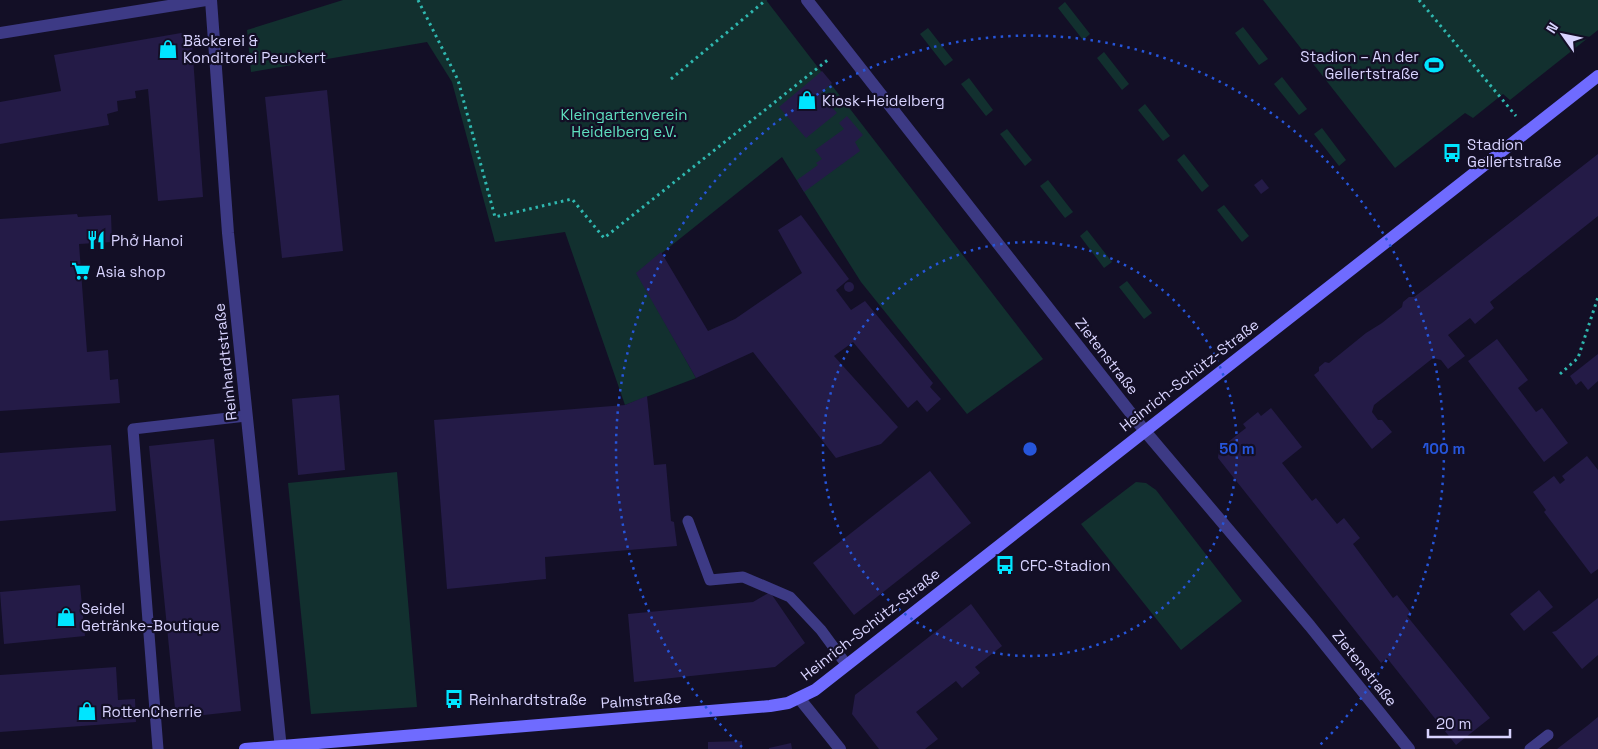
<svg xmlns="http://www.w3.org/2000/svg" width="1598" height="749" font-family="'Space Grotesk',sans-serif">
  <rect width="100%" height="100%" fill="#130f26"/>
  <!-- green -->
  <g fill="#12302f">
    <path d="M 343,0 L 766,0 L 1043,359 L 967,414 L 861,282 L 782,157 L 637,273 L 696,378 L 625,405 L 565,232 L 495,242 L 452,82 L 427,42 L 251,72 L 247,30 Z"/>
    <path d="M 1263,0 L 1598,0 L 1598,30 L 1510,100 L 1503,94 L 1473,118 L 1465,113 L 1395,168 Z"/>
    <path d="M 1065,2 L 1090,34 L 1083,40 L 1058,8 Z"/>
    <path d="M 1243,27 L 1268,59 L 1259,65 L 1235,33 Z"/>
    <path d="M 928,28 L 953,60 L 945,66 L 920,34 Z"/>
    <path d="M 1104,52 L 1129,84 L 1122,90 L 1097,58 Z"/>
    <path d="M 1282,77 L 1307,109 L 1299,115 L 1274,84 Z"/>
    <path d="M 969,78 L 993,110 L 986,116 L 961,84 Z"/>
    <path d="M 1145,104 L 1170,136 L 1163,141 L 1138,110 Z"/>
    <path d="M 1322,128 L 1346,160 L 1339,166 L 1314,134 Z"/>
    <path d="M 1007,129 L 1032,160 L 1025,166 L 1000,134 Z"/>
    <path d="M 1184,154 L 1209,186 L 1202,192 L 1177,160 Z"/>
    <path d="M 1048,180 L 1073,212 L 1065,218 L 1040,186 Z"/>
    <path d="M 1224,205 L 1249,236 L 1242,242 L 1217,210 Z"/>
    <path d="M 1087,230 L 1112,262 L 1104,268 L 1080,236 Z"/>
    <path d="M 1127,281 L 1152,313 L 1144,319 L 1119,287 Z"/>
    <path d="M 397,472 L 417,707 L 311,714 L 288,483 Z"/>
    <path d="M 1136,482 L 1146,483 L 1156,490 L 1242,601 L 1181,650 L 1081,524 Z"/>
  </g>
  <!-- building -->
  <g fill="#241b47">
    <path d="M 181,33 L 187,35 L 192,43 L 203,197 L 158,201 L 148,89 L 135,91 L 136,98 L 117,101 L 118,111 L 107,114 L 109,125 L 0,144 L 0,102 L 61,91 L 54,55 Z"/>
    <path d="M 822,71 L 832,83 L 820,94 L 837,113 L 806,138 L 779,107 Z"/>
    <path d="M 327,90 L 343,251 L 282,258 L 265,97 Z"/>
    <path d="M 847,116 L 863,135 L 855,142 L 860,151 L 804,192 L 797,180 L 818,165 L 816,163 L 822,159 L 815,150 L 844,129 L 839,123 Z"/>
    <path d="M 1598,154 L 1598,216 L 1490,302 L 1494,308 L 1475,324 L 1470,318 L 1448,335 L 1465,356 L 1448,369 L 1441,360 L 1433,358 L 1374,405 L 1372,412 L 1378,420 L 1382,420 L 1392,432 L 1372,449 L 1314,375 L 1319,371 L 1319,367 L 1325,362 L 1329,363 L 1366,333 L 1382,323 L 1402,307 L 1403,302 L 1409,297 L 1414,297 L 1430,285 Z"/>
    <path d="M 1262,179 L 1269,188 L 1261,194 L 1254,185 Z"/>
    <path d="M 77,214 L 78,217 L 111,215 L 112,242 L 79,244 L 87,352 L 108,350 L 110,380 L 118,379 L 120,403 L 0,411 L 0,219 Z"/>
    <path d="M 801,215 L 849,279 L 836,290 L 851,310 L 865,301 L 933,383 L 930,387 L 941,399 L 927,412 L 917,400 L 908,408 L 853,342 L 834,356 L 898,427 L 881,444 L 836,458 L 753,352 L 696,378 L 636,273 L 661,252 L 708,331 L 735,319 L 802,273 L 778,230 Z"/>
    <circle cx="849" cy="287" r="5"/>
    <path d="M 1497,339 L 1528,380 L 1518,388 L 1536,412 L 1542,408 L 1568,443 L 1544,462 L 1468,361 Z"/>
    <path d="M 1598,354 L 1598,381 L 1588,390 L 1581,381 L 1576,385 L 1570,376 Z"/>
    <path d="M 339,395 L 345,470 L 298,475 L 292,399 Z"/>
    <path d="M 647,396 L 654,465 L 666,464 L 671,521 L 674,522 L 677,546 L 545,557 L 546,579 L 447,589 L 434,420 L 625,405 Z"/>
    <path d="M 1271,408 L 1302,447 L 1282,463 L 1312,501 L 1316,498 L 1337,524 L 1344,518 L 1360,538 L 1353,544 L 1393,598 L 1397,595 L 1411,613 L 1407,616 L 1490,718 L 1456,745 L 1387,658 L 1381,663 L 1218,458 L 1219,449 L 1246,428 L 1243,424 L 1258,412 L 1261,416 Z"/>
    <path d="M 214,439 L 241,711 L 176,718 L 149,446 Z"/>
    <path d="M 111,445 L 116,511 L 0,521 L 0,453 Z"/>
    <path d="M 1587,456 L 1598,470 L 1598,569 L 1591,574 L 1544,512 L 1546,510 L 1533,492 L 1554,476 L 1560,484 L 1565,480 L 1562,476 Z"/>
    <path d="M 930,471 L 971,523 L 854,615 L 813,563 Z"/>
    <path d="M 80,585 L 85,636 L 4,644 L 0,592 Z"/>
    <path d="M 1539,590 L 1553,607 L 1524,631 L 1510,614 Z"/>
    <path d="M 770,592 L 805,643 L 775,667 L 634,682 L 628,614 L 753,602 Z"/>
    <path d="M 1598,598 L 1598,655 L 1582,669 L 1552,632 L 1556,631 Z"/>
    <path d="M 971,604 L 1002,646 L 975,667 L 980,673 L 962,688 L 956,681 L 916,712 L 938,739 L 925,749 L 879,749 L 852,714 L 855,695 Z"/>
    <path d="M 116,667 L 118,700 L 135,699 L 136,722 L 0,732 L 0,675 Z"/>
    <path d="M 1598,717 L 1598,749 L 1557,749 L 1587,726 Z"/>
    <path d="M 742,741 L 742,749 L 708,749 L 708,742 Z"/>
    <path d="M 791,743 L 792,749 L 769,749 L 769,748 Z"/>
  </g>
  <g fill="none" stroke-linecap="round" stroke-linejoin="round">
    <!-- path -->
    <g stroke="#2fb8b0" stroke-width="3" stroke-dasharray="2.5 4" stroke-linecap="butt">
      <path d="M 418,0 L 458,80 L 495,217 L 572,199 L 604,238 L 829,59"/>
      <path d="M 1419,0 L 1516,116"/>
      <path d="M 671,79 L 766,0"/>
      <path d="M 1560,374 L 1578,358 L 1598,297"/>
    </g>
    <!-- service -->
    <g stroke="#3d3a85" stroke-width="11">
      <path d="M 688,521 L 710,580 L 743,577 L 790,597 L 821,630 L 846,664"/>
      <path d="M 158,749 L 133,429 L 246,416"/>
      <path d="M 1530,749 L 1548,735"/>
    </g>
    <!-- minor -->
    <g stroke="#3d3a85" stroke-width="12">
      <path d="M 211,0 L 228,233 L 281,749"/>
      <path d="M 799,698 L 840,749"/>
    </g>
    <!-- tertiary -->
    <g stroke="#3d3a85" stroke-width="12">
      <path d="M 807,0 L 1144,430 L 1310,626 L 1409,749"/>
      <path d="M 0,33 L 206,0"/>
    </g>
    <!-- secondary -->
    <path stroke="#6f6bff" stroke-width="12" d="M 245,749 L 770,706 L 788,703 L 815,690 L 1598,76"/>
  </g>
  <!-- distance rings -->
  <g fill="none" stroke="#2655da" stroke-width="2.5" stroke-dasharray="2.5 5">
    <circle cx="1030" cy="449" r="207"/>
    <path d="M742 747A414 414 0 1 1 1318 747"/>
  </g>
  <!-- icons -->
  <defs>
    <g id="shop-bare" transform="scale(1.5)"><path d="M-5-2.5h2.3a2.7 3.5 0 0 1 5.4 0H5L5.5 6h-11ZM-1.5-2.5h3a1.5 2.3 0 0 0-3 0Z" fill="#00e5ff" stroke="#130f26" stroke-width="2.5" paint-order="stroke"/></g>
    <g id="stadium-bare" transform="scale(1.5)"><path d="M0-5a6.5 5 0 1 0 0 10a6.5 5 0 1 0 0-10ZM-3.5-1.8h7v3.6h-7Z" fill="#00e5ff" stroke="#130f26" stroke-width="2.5" paint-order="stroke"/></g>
    <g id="bus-bare" transform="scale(1.5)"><path d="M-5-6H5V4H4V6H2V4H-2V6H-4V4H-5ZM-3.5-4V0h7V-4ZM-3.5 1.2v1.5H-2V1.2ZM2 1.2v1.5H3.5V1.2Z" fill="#00e5ff" stroke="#130f26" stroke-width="2.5" paint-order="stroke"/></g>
    <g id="restaurant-bare" transform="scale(1.5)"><path d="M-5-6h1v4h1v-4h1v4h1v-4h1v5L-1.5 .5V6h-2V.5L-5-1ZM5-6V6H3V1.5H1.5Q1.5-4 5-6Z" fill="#00e5ff" stroke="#130f26" stroke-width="2.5" paint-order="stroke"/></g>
    <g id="supermarket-bare" transform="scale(1.5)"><path d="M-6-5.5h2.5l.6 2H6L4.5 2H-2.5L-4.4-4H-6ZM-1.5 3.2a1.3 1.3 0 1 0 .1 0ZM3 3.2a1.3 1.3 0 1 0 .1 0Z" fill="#00e5ff" stroke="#130f26" stroke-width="2.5" paint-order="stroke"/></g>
  </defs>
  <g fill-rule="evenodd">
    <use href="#shop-bare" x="168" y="49"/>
    <use href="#stadium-bare" x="1434" y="65"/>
    <use href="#shop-bare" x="807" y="100"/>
    <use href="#bus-bare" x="1452" y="153"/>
    <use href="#restaurant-bare" x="96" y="240"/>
    <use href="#supermarket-bare" x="81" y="271"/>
    <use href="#bus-bare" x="1005" y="565"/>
    <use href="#shop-bare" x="66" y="617"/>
    <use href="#bus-bare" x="454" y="699"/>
    <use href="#shop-bare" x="87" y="711"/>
  </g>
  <g text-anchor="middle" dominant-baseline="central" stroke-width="4.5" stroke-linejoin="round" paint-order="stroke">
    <!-- poi labels -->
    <g font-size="15" fill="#d9d4ff" stroke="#130f26" text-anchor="start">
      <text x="183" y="40">Bäckerei &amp;<tspan x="183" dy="17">Konditorei Peuckert</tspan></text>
      <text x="1419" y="56" text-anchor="end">Stadion – An der<tspan x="1419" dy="17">Gellertstraße</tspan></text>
      <text x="822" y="100">Kiosk-Heidelberg</text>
      <text x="1467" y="144">Stadion<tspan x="1467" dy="17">Gellertstraße</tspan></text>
      <text x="111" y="240">Phở Hanoi</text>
      <text x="96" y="271">Asia shop</text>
      <text x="1020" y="565">CFC-Stadion</text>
      <text x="81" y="608">Seidel<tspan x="81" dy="17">Getränke-Boutique</tspan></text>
      <text x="469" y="699">Reinhardtstraße</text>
      <text x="102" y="711">RottenCherrie</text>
    </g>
    <!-- park labels -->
    <g font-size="15" fill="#5fe0c0" stroke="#130f26">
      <text x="624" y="114">Kleingartenverein<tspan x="624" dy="17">Heidelberg e.V.</tspan></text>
    </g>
    <!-- street labels -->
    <g font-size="15" fill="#d9d4ff" stroke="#130f26">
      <text transform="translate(1107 356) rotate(52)">Zietenstraße</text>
      <text transform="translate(225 362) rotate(-96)">Reinhardtstraße</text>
      <text transform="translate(1189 375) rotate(-38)">Heinrich-Schütz-Straße</text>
      <text transform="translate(870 624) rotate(-38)">Heinrich-Schütz-Straße</text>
      <text transform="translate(1365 668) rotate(51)">Zietenstraße</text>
      <text transform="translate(641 700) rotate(-4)">Palmstraße</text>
    </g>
  </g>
  <circle cx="1030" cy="449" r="8" fill="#2655da" stroke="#130f26" stroke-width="2.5"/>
  <g font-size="15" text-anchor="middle" font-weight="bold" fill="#2655da" stroke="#130f26" stroke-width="4.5" stroke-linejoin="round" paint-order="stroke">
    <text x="1237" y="454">50 m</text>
    <text x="1444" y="454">100 m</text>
  </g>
  <!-- north arrow -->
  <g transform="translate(1563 35) rotate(303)" stroke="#130f26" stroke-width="4" paint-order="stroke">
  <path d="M0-4L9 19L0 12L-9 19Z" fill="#d9d4ff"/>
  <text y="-8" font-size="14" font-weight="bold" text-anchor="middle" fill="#d9d4ff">N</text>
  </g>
  <!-- scale -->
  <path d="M1428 729v8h82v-8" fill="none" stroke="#d9d4ff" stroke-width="2.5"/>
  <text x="1436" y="729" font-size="15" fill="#d9d4ff" stroke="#130f26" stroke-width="4" paint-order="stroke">20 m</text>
</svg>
